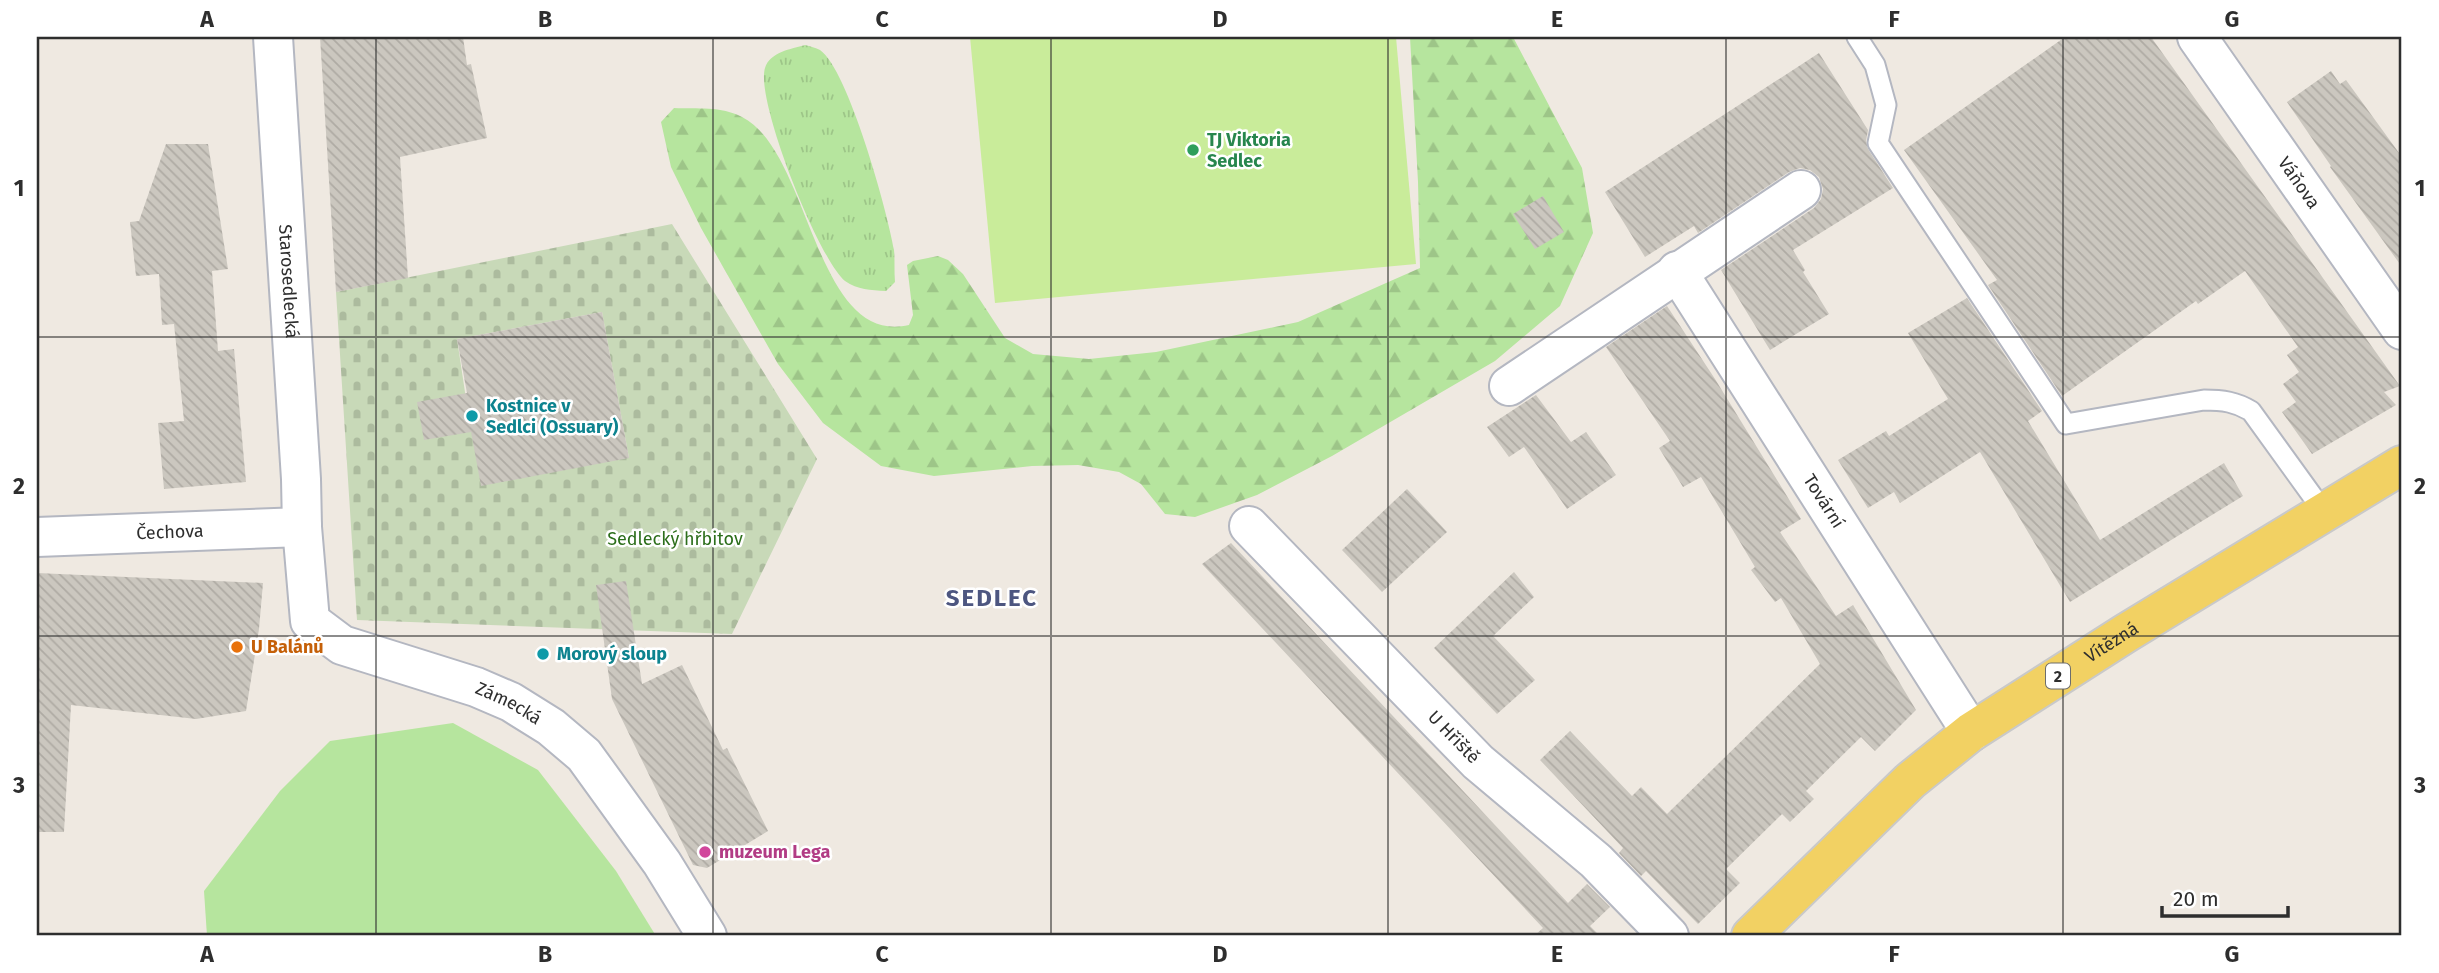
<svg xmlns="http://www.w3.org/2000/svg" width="2439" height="973" font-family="'Fira Sans',sans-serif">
  <defs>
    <pattern id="forest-firs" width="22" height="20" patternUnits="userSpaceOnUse" patternTransform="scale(1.75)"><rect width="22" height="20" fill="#b6e59e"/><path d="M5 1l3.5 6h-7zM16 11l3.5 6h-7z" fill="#9dc588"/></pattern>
    <pattern id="cemetery-stones" width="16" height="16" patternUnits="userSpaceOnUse" patternTransform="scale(1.75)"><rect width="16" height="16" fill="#c8d9b8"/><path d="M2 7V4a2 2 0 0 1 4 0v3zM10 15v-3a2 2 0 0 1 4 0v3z" fill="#acbb9e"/></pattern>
    <pattern id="park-tufts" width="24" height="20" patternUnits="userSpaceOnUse" patternTransform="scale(1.75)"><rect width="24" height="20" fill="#b6e59e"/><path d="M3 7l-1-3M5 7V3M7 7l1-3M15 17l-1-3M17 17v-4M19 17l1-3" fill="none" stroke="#9dc588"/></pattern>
    <pattern id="building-back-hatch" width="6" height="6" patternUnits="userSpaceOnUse" patternTransform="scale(1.75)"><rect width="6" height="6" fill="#cbc7bf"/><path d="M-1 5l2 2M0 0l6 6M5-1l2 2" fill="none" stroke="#afaba4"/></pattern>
  </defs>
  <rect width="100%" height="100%" fill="#efe9e1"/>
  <!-- grass -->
  <path fill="#b6e59e" d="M 453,723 L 538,770 L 616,871 L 656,936 L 207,936 L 204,891 L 280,791 L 330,741 Z"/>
  <!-- forest -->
  <path fill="url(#forest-firs)" d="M 1410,37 L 1513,37 L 1582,168 L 1593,233 L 1560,306 L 1495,361 L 1332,456 L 1257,495 L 1195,517 L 1165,514 L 1141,484 L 1119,472 L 1078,465 L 1032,466 L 934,476 L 881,466 L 823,423 L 778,364 L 701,228 L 671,167 L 661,122 L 674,108 C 697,109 721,106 742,117 C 811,151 814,347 909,325 L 913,315 L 907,265 L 913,261 L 938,256 L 948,260 L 963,274 L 1005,338 L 1033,354 L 1089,359 L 1156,352 L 1298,322 L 1420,268 L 1418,182 Z"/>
  <!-- cemetery -->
  <path fill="url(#cemetery-stones)" fill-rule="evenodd" d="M 672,224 L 817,459 L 732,634 L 357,620 L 336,292 ZM 602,312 L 629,458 L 471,432 L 457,339 Z"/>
  <!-- park -->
  <path fill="url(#park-tufts)" d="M 805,45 C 810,46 816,48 820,50 C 848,69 888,213 894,250 C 895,260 894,271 895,282 L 886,291 C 870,290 858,290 845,281 C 819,260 755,100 765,68 C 770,52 791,49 805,45 Z"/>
  <!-- pitch -->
  <path fill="#c9ec9a" d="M 970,37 L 1396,37 L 1416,264 L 995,303 Z"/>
  <!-- building -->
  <g fill="url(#building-back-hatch)">
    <path d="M 320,37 L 463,37 L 467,65 L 471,64 L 487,138 L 400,157 L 408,278 L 336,292 Z"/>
    <path d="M 2065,37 L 2151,37 L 2400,386 L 2384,392 L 2396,405 L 2312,454 L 2282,412 L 2296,402 L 2283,384 L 2299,372 L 2287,355 L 2298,347 L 2245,271 L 2198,304 L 2196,301 L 2062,396 L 1988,285 L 1997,280 L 1904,150 Z"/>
    <path d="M 1819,53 L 1868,130 L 1866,141 L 1868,149 L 1893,188 L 1793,250 L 1805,270 L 1803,272 L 1829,314 L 1770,350 L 1721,270 L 1814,208 L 1821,199 L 1823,189 L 1819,177 L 1810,170 L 1800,168 L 1789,172 L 1698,233 L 1694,226 L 1645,257 L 1605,192 Z"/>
    <path d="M 2331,71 L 2340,84 L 2346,80 L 2402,157 L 2402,267 L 2330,167 L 2331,166 L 2287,102 Z"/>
    <path d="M 166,144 L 208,144 L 228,269 L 212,271 L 218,351 L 234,349 L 246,482 L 164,489 L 158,423 L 184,421 L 174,324 L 162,325 L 159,274 L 136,276 L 130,222 L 139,221 Z"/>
    <path d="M 1543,196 L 1564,232 L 1535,249 L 1513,214 Z"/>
    <path d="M 1967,298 L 2042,411 L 2028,421 L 2100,540 L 2224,463 L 2243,496 L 2070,602 L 1980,452 L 1900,503 L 1894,492 L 1868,508 L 1838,460 L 1886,431 L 1889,436 L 1948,399 L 1908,333 Z"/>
    <path d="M 1667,306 L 1715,379 L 1801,519 L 1780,532 L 1836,616 L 1853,605 L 1916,710 L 1875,751 L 1861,737 L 1806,791 L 1814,799 L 1790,822 L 1782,814 L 1726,869 L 1740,883 L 1698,924 L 1646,871 L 1641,876 L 1619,853 L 1623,848 L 1540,760 L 1570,731 L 1632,796 L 1641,787 L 1667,814 L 1820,664 L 1781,598 L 1775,602 L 1751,570 L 1755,567 L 1701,477 L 1683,487 L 1659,448 L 1670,441 L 1606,347 Z"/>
    <path d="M 602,312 L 629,458 L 481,486 L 471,432 L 424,440 L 417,402 L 467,393 L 457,339 Z"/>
    <path d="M 1536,395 L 1571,442 L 1586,432 L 1616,475 L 1567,509 L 1524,447 L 1509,457 L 1487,427 Z"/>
    <path d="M 1407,489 L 1447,532 L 1382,592 L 1342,550 Z"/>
    <path d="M 1231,543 L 1568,903 L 1587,884 L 1610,907 L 1590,926 L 1600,936 L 1534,936 L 1543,928 L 1202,564 Z"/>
    <path d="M 1514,572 L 1534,597 L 1493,636 L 1535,680 L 1497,714 L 1434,648 Z"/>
    <path d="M 37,573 L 263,583 L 259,629 L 246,711 L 196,719 L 71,705 L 64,832 L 37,832 Z"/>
    <path d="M 626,581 L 642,684 L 682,665 L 723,750 L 727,748 L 768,831 L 707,868 L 693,865 L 612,699 L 596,585 Z"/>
  </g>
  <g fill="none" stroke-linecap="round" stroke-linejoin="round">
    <!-- lane casing -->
    <g stroke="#b4b7c1" stroke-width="23">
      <path id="lane" d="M 1857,37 L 1875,65 L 1886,105 L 1878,143 L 2066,424 L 2204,400 C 2223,400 2236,402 2251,411 L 2324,512"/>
    </g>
    <!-- street casing -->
    <g stroke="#b4b7c1" stroke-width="42">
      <g id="street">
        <path id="s1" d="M 273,37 L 301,479 L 302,527 L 310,621 L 342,645 L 476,687 L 511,702 L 551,727 L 584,755 L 662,863 L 707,936"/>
        <path id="s2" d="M 2197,37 L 2402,330"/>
        <path id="s3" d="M 1677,271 L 1971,732"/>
        <path d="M 1509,386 L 1801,190"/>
        <path id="s4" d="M 1249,526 L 1478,762 L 1596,861 L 1669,936"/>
        <path id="s5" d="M 37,537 L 302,527"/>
      </g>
    </g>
    <!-- primary casing -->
    <g stroke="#c9c9c9" stroke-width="42">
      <g id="primary">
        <path id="s6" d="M 1751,936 L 1910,781 L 1971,732 L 2126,633 L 2402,465"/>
      </g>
    </g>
    <!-- lane -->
    <use href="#lane" stroke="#fff" stroke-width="19"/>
    <!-- street -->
    <use href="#street" stroke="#fff" stroke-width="38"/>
    <!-- primary -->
    <use href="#primary" stroke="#f2d163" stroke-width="38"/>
  </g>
  <!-- grid -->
  <path fill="none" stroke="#2e2e2e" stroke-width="2" stroke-opacity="0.55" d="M 376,37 L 376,936M 713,37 L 713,936M 1051,37 L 1051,936M 1388,37 L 1388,936M 1726,37 L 1726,936M 2063,37 L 2063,936M 37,337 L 2402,337M 37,636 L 2402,636"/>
  <!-- markers -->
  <circle fill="#2e9e5b" stroke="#fff" stroke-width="2.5" cx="1193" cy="150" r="7"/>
  <g fill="#0f9aa8" stroke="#fff" stroke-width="2.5">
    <circle cx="472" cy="416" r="7"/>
    <circle cx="543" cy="654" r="7"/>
  </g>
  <circle fill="#e8710a" stroke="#fff" stroke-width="2.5" cx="237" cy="647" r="7"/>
  <circle fill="#d1479c" stroke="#fff" stroke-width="2.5" cx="705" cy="852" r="7"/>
  <g text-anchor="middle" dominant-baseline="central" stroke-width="5" stroke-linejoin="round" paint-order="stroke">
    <!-- shield labels -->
    <rect fill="#fff" stroke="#6d6d6d" stroke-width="2" x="2046" y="663.5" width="24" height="25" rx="5"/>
    <g font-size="16" font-weight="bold" fill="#2e2e2e">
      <text x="2058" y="676">2</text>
    </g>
    <!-- leisure labels -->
    <g font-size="18" font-weight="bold" fill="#27864d" stroke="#fff" text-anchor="start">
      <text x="1207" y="140">TJ Viktoria<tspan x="1207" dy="21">Sedlec</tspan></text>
    </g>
    <!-- street labels -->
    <g font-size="18" fill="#2e2e2e" stroke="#fff">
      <text stroke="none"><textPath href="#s2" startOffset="178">Váňova</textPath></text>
      <text stroke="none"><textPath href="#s1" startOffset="245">Starosedlecká</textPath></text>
      <text stroke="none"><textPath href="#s3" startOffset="273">Tovární</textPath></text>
      <text stroke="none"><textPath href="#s5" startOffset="133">Čechova</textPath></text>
      <text stroke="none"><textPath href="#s6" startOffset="467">Vítězná</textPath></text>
      <text stroke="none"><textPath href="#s1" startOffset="802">Zámecká</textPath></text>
      <text stroke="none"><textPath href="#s4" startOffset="294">U Hřiště</textPath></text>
    </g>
    <!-- culture labels -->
    <g font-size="18" font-weight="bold" fill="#0d838f" stroke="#fff" text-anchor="start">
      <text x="486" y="406">Kostnice v<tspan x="486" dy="21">Sedlci (Ossuary)</tspan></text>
      <text x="557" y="654">Morový sloup</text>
    </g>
    <!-- park labels -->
    <g font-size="18" fill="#2c6e1b" stroke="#fff">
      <text x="675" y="539">Sedlecký hřbitov</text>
    </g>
    <!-- food labels -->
    <g font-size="18" font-weight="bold" fill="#c56008" stroke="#fff" text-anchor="start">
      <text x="251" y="647">U Balánů</text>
    </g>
    <!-- hotel labels -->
    <g font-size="18" font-weight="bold" fill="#b23c85" stroke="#fff" text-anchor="start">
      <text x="719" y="852">muzeum Lega</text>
    </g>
    <!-- district labels -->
    <g font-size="24" font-weight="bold" letter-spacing="2" fill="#4d5680" stroke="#fff">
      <text x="992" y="598">SEDLEC</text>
    </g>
  </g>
  <!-- border -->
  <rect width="2439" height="973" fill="none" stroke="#ffffff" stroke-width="77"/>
  <!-- scale -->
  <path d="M2162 906v10h126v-10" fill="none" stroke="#2e2e2e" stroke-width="3.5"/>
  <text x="2173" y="906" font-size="21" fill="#2e2e2e" stroke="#ffffff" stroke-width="5" paint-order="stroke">20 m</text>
  <rect x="38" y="38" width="2362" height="896" fill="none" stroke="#2e2e2e" stroke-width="2.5"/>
  <g font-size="23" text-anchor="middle" font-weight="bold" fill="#2e2e2e">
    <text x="207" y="27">A</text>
    <text x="545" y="27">B</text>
    <text x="882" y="27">C</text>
    <text x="1220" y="27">D</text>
    <text x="1557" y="27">E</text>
    <text x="1894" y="27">F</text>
    <text x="2232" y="27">G</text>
    <text x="19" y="196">1</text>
    <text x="2420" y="196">1</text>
    <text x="19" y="494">2</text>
    <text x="2420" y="494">2</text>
    <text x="19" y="793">3</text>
    <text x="2420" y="793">3</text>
    <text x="207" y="962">A</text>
    <text x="545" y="962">B</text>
    <text x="882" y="962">C</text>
    <text x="1220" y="962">D</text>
    <text x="1557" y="962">E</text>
    <text x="1894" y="962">F</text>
    <text x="2232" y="962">G</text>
  </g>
</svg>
